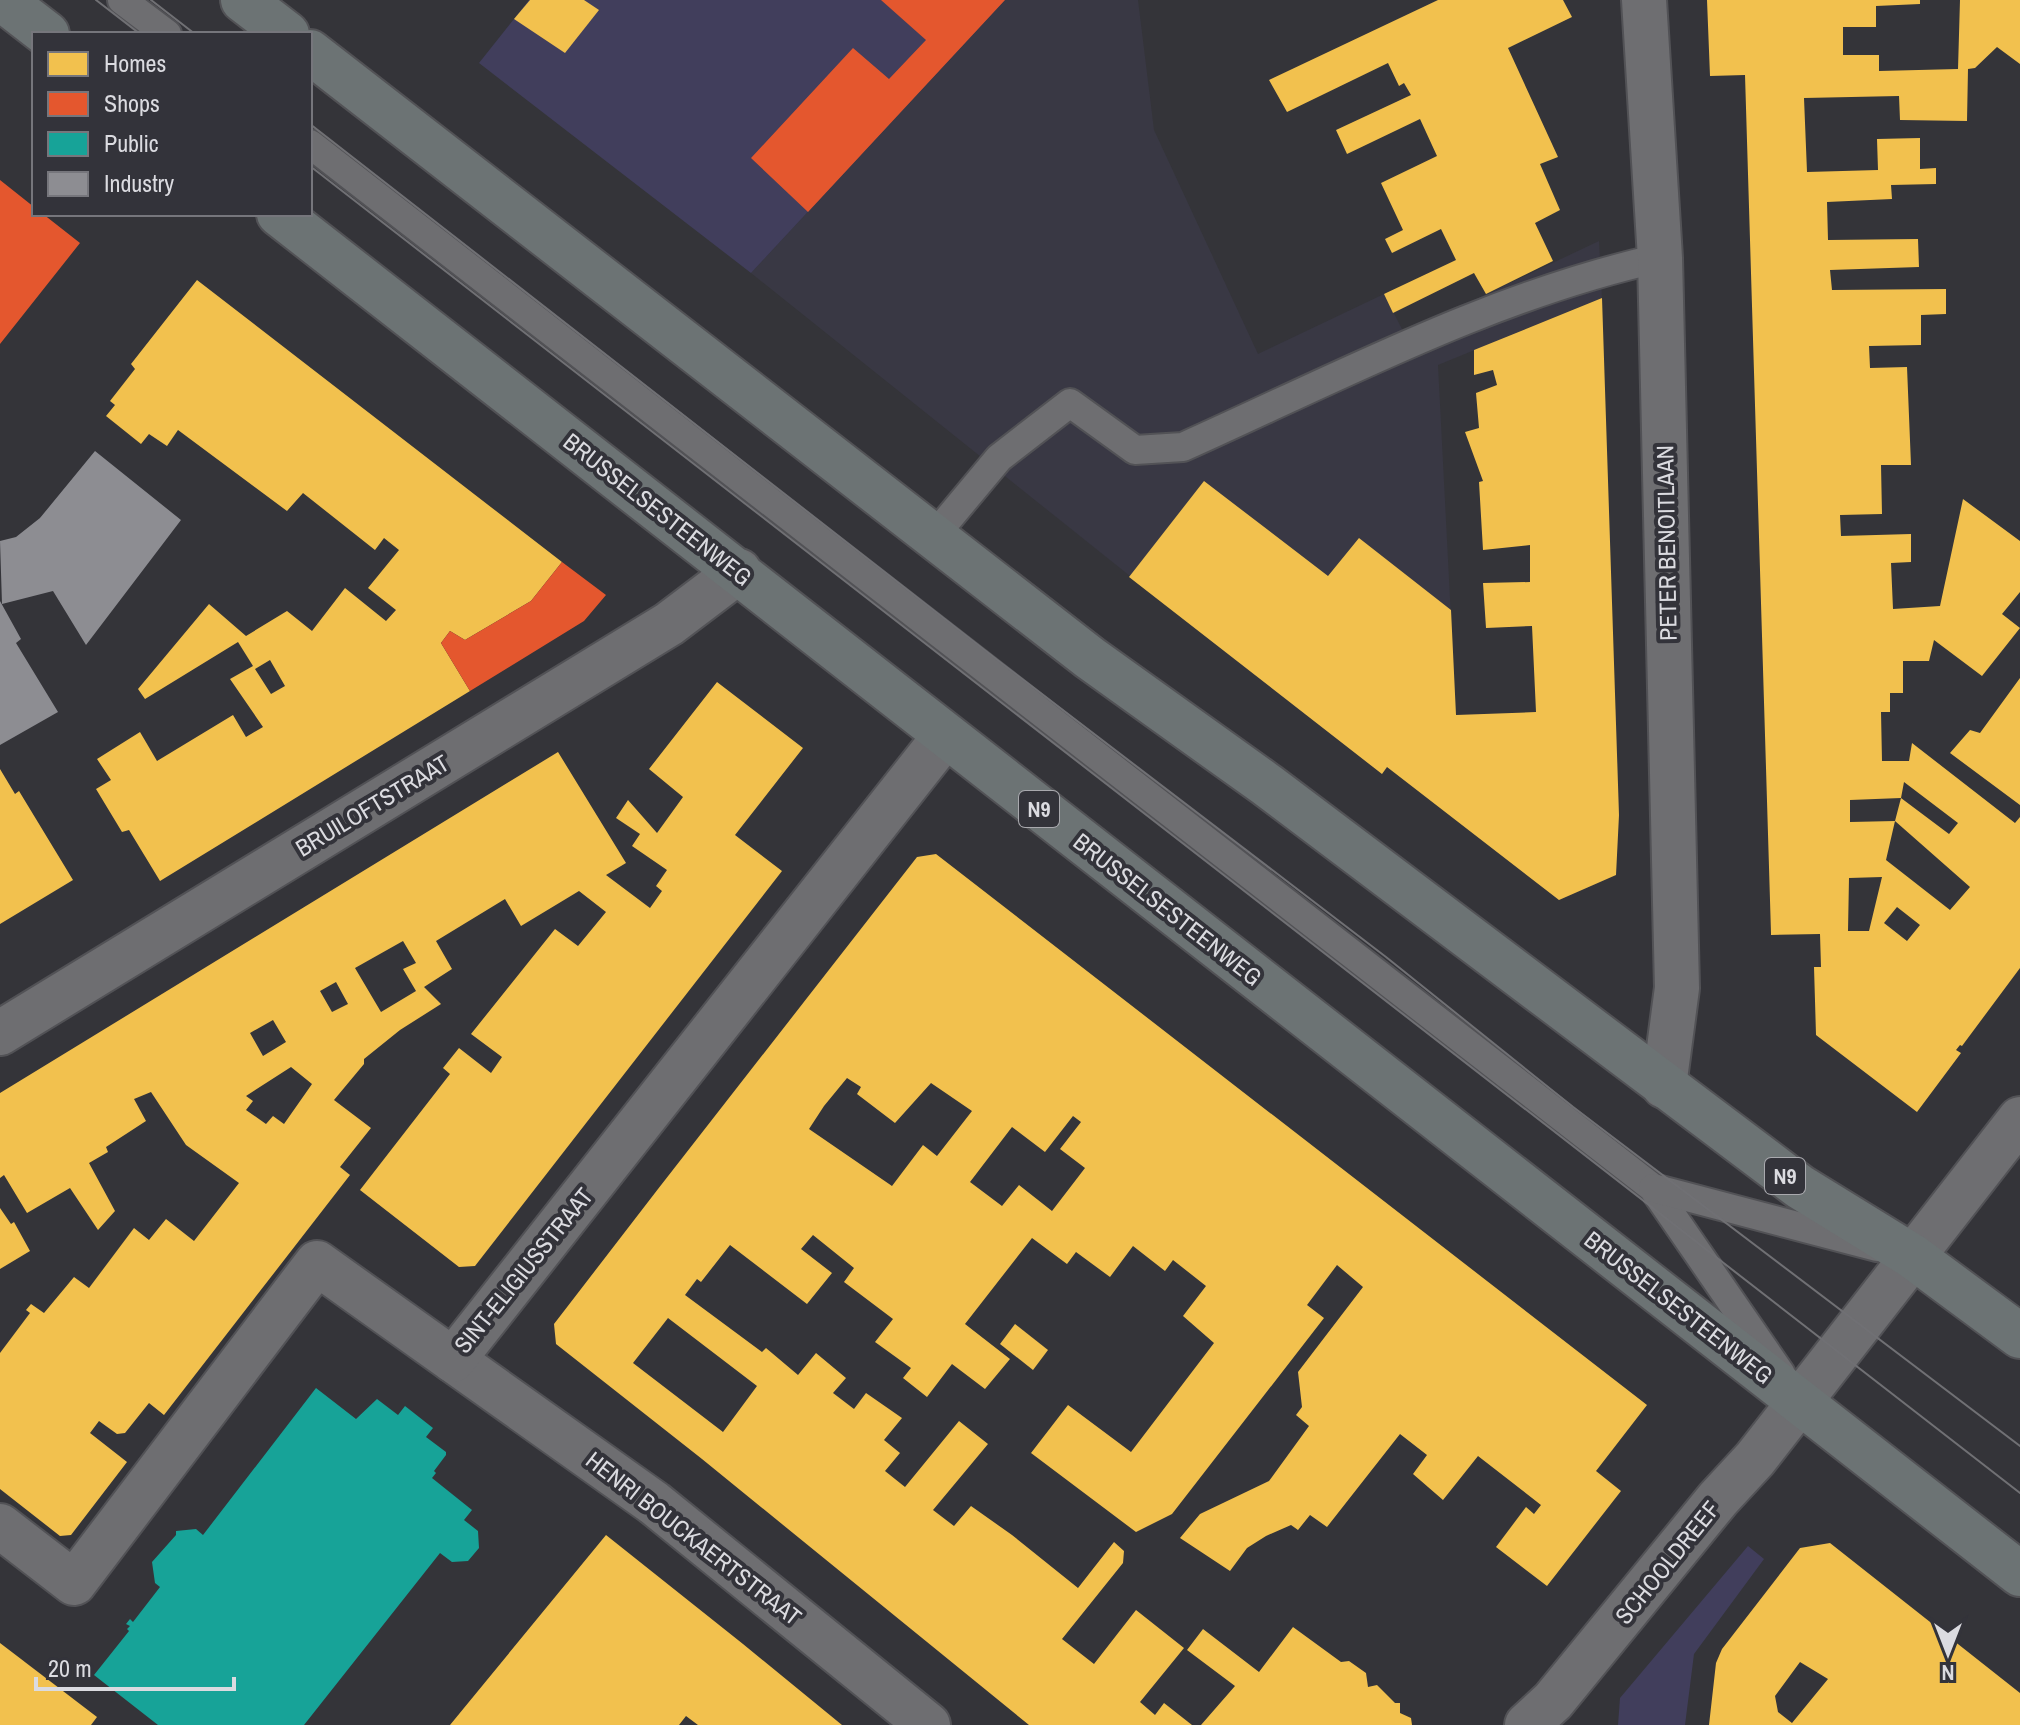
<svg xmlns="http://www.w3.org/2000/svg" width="2020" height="1725" font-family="'Archivo Narrow',sans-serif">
  <rect width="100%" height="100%" fill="#343439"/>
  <!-- built -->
  <path fill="#393844" d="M 1005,0 L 1138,0 L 1154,130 L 1258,354 L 1384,294 L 1404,333 L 1599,241 L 1602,298 L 1438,365 L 1456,715 L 1616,709 L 1619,815 L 1616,875 L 1559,900 L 1388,767 L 1382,774 L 1230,656 L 751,273 Z"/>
  <!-- green -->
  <g fill="#413e5c">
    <path d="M 529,0 L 1005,0 L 751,273 L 479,63 Z"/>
    <path d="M 1748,1546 L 1764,1559 L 1694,1654 L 1685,1725 L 1618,1725 L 1620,1698 Z"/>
  </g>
  <!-- homes -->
  <g fill="#f2c14e" fill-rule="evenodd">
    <path d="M 530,0 L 584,0 L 599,10 L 565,53 L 514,19 Z"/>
    <path d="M 1438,0 L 1563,0 L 1572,17 L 1508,48 L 1558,157 L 1540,164 L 1560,210 L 1535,223 L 1553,261 L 1486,294 L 1474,273 L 1393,313 L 1384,294 L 1456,260 L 1441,229 L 1392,253 L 1385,239 L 1403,230 L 1381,183 L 1437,156 L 1420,119 L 1347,154 L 1336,130 L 1411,95 L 1404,83 L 1399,86 L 1388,63 L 1287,112 L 1269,80 Z"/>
    <path d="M 1707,0 L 1920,0 L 1920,4 L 1876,6 L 1876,27 L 1843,27 L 1843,55 L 1879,55 L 1879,71 L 1958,69 L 1960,0 L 2020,0 L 2020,64 L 1997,47 L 1975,68 L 1968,69 L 1967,121 L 1900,120 L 1899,96 L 1804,98 L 1807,172 L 1878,170 L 1877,139 L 1920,138 L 1920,169 L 1936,168 L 1936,184 L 1891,185 L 1892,199 L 1827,202 L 1828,240 L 1918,239 L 1919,267 L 1830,270 L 1832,290 L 1946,289 L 1946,314 L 1921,315 L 1921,345 L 1869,346 L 1870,368 L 1907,367 L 1911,465 L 1881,465 L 1882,514 L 1840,515 L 1841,536 L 1911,534 L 1911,562 L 1891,563 L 1893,609 L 1940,606 L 1963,499 L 2020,541 L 2020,592 L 2002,614 L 2020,628 L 1982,676 L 1934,640 L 1929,661 L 1903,661 L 1903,693 L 1890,693 L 1890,712 L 1881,712 L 1882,761 L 1909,761 L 1912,743 L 2015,823 L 2020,817 L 2020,968 L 1962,1046 L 1960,1045 L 1956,1050 L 1961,1053 L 1917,1112 L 1816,1035 L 1814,967 L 1821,967 L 1820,934 L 1771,935 L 1771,933 L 1745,75 L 1710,76 ZM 1904,782 L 1958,823 L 1949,834 L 1901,798 L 1895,821 L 1970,887 L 1950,910 L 1886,860 L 1895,821 L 1850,822 L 1850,800 L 1901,798 ZM 1882,877 L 1869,931 L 1848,931 L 1849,878 ZM 1897,907 L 1920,925 L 1907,941 L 1884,923 Z"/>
    <path d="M 197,280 L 562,562 L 531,601 L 465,640 L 450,631 L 441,643 L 470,691 L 160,881 L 129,830 L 122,832 L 96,789 L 111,780 L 97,759 L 140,732 L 157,761 L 233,715 L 246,737 L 263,727 L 230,679 L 253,666 L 238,642 L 145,699 L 138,689 L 209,604 L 246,636 L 287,611 L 312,631 L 345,588 L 386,621 L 396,610 L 368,588 L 399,550 L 384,538 L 375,550 L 303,493 L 287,511 L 178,430 L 167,446 L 149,434 L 141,444 L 106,416 L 115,405 L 110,401 L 135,369 L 131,364 ZM 270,660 L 285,686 L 271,694 L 255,669 Z"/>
    <path d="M 1602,298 L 1619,815 L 1616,875 L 1559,900 L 1387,767 L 1382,774 L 1129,577 L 1204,481 L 1328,576 L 1359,538 L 1451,610 L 1456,715 L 1536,712 L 1532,626 L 1486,628 L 1483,583 L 1530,582 L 1530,545 L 1483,550 L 1479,482 L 1483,481 L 1465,432 L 1479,428 L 1476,393 L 1497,385 L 1493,370 L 1474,375 L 1474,350 Z"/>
    <path d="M 2020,678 L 2020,805 L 1950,753 L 1970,730 L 1980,733 Z"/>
    <path d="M 717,682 L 803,748 L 735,835 L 782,871 L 475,1266 L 459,1267 L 360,1190 L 450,1074 L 443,1068 L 459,1048 L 491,1073 L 502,1057 L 471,1034 L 555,929 L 578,946 L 606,912 L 579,891 L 521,926 L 505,899 L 436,941 L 452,969 L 424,987 L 441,1004 L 400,1030 L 364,1059 L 364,1064 L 334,1100 L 371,1128 L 340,1167 L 350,1175 L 164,1415 L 149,1403 L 125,1433 L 117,1434 L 99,1421 L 90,1433 L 127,1462 L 71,1535 L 60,1536 L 0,1489 L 0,1353 L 30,1313 L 26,1310 L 31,1304 L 44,1313 L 74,1277 L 89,1288 L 134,1228 L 149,1240 L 166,1219 L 194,1241 L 239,1183 L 186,1145 L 151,1092 L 134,1099 L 146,1121 L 106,1147 L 108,1152 L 89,1163 L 115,1211 L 98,1230 L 70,1188 L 27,1213 L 4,1175 L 0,1178 L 0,1093 L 558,752 L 626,863 L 606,875 L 650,908 L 662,891 L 656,886 L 667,870 L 632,846 L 640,834 L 616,818 L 628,800 L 657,833 L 683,797 L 649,769 ZM 403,941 L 416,963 L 403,969 L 416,991 L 381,1012 L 355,968 ZM 336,982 L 348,1004 L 332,1012 L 320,991 ZM 273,1020 L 286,1042 L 263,1056 L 250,1033 ZM 291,1067 L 312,1084 L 284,1124 L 273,1116 L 266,1124 L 246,1110 L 253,1101 L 246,1096 Z"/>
    <path d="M 0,769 L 15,794 L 19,791 L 73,880 L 0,924 Z"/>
    <path d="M 936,854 L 1647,1405 L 1596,1471 L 1621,1491 L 1547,1586 L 1496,1547 L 1526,1507 L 1534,1514 L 1541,1505 L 1478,1456 L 1443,1500 L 1413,1474 L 1427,1455 L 1400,1434 L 1327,1527 L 1310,1515 L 1298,1530 L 1291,1525 L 1266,1536 L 1247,1548 L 1230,1571 L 1180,1538 L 1200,1514 L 1269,1481 L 1309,1426 L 1296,1415 L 1302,1407 L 1298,1372 L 1363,1287 L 1337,1265 L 1307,1305 L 1324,1318 L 1172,1514 L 1136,1532 L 1031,1453 L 1068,1405 L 1131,1452 L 1214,1343 L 1183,1316 L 1206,1286 L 1173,1260 L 1165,1271 L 1133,1246 L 1110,1277 L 1076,1252 L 1067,1264 L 1032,1238 L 965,1324 L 1010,1359 L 985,1389 L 952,1364 L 927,1397 L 903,1378 L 911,1368 L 875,1342 L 893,1319 L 844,1282 L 854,1268 L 813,1235 L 801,1249 L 832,1273 L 807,1304 L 730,1245 L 701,1282 L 697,1279 L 685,1295 L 762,1352 L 766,1348 L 798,1375 L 816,1353 L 846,1378 L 833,1393 L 854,1409 L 866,1393 L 902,1418 L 884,1440 L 900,1453 L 885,1471 L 905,1487 L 959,1421 L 988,1444 L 933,1510 L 954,1526 L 971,1506 L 1012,1535 L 1078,1588 L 1114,1542 L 1124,1551 L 1123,1563 L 1062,1639 L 1094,1664 L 1136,1610 L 1184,1648 L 1140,1702 L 1155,1715 L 1164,1703 L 1192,1725 L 1029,1725 L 702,1459 L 556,1344 L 554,1324 L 658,1189 L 917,857 ZM 847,1078 L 861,1087 L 857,1094 L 895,1123 L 931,1083 L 972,1111 L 937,1156 L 923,1145 L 892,1186 L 809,1129 L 824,1106 ZM 1073,1116 L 1081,1122 L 1060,1149 L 1085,1168 L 1052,1211 L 1019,1185 L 1002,1206 L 970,1182 L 1012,1127 L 1045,1152 ZM 668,1318 L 757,1386 L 723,1432 L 633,1363 Z"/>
    <path d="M 0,1208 L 11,1224 L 14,1222 L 30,1251 L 0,1269 Z"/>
    <path d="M 1015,1324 L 1048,1350 L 1033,1370 L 1000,1344 Z"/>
    <path d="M 606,1535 L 743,1644 L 842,1725 L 698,1725 L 686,1716 L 679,1725 L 450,1725 Z"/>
    <path d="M 1830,1543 L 2020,1693 L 2020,1725 L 1709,1725 L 1716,1663 L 1722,1649 L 1800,1548 ZM 1800,1662 L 1828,1679 L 1792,1723 L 1778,1712 L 1775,1696 Z"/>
    <path d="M 1293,1627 L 1341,1662 L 1349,1661 L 1366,1673 L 1368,1687 L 1377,1685 L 1395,1703 L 1400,1703 L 1400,1713 L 1411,1718 L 1412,1725 L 1201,1725 L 1235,1686 L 1187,1650 L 1203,1629 L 1259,1672 Z"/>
    <path d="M 0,1643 L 97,1717 L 91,1725 L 0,1725 Z"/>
  </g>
  <!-- shops -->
  <g fill="#e4572e">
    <path d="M 881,0 L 1005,0 L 808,212 L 751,158 L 853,48 L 889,79 L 926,40 Z"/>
    <path d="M 0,180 L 34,207 L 34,214 L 43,214 L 80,243 L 0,344 Z"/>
    <path d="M 562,562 L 606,595 L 584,621 L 470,691 L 441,643 L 450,631 L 465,640 L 531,601 Z"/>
  </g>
  <!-- public -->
  <path fill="#17a398" d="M 316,1388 L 356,1419 L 377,1399 L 398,1415 L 405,1406 L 433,1428 L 426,1437 L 446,1452 L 446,1455 L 434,1471 L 436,1473 L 432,1478 L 472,1510 L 464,1520 L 478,1531 L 479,1548 L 468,1561 L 452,1562 L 440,1553 L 304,1725 L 158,1725 L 94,1675 L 129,1631 L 127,1629 L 130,1626 L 126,1624 L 130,1619 L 133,1622 L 160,1587 L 155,1583 L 152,1562 L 176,1535 L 176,1531 L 196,1529 L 203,1535 Z"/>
  <!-- industry -->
  <g fill="#8d8d92">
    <path d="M 95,451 L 181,520 L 86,645 L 53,591 L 2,604 L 0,541 L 16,537 L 40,518 Z"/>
    <path d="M 0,601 L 21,639 L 16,643 L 58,712 L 0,745 Z"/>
  </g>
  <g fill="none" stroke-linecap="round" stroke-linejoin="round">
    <!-- lane casing -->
    <g stroke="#525256" stroke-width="32">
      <g id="lane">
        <path d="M 122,0 L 167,34"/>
        <path d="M 310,144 L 1653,1188 L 1781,1374"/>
        <path d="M 934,536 L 999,458 L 1070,403 L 1135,450 L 1183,447 C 1339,377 1493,295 1660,258"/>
        <path d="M 1653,1188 L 1877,1247"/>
      </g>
    </g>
    <!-- street casing -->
    <g stroke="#525256" stroke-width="48">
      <g id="street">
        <path d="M 1644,0 L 1660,258 L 1677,988 L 1664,1086"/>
        <path d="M 0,1033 L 669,624 L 739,571"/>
        <path d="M 453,1360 L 654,1503 L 928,1725"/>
        <path d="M 0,1526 L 74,1583 L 317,1263 L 453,1360 L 945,736"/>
        <path d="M 1527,1725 L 1553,1701 L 1718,1499 L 1755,1459 L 2020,1119"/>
      </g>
    </g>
    <!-- primary casing -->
    <g stroke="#525256" stroke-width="48">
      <g id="primary">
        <path d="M 3,0 L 47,34"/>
        <path d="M 243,0 L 287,34"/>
        <path d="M 310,52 L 1090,658 L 1267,785 L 1800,1187 L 1912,1256 L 2020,1336"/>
        <path d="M 279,214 L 2020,1574"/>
      </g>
    </g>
    <!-- lane -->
    <use href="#lane" stroke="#6e6e71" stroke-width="28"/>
    <!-- street -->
    <use href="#street" stroke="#6e6e71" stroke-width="44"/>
    <!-- primary -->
    <use href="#primary" stroke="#6c7374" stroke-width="44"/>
    <!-- tram -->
    <g stroke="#707074" stroke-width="2">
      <path d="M 96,0 L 140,34"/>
      <path d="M 151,0 L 195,34"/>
      <path d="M 310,124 L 1000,662 L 1386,957 L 1573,1107 L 2020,1446"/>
      <path d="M 310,166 L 2020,1493"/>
    </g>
  </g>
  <g text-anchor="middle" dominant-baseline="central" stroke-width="8" stroke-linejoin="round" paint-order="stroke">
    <!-- shield labels -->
    <g fill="#33333a" stroke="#a9a9ae" stroke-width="2">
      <rect x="1019" y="791" width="40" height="36" rx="6"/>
      <rect x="1765" y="1158" width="40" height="36" rx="6"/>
    </g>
    <g font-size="22" font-weight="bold" fill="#dbdbe0">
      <text x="1039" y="809">N9</text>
      <text x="1785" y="1176">N9</text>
    </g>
    <!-- street labels -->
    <g font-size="24" fill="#dbdbe0" stroke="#33333a">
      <text transform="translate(658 509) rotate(38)">BRUSSELSESTEENWEG</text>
      <text transform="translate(1666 543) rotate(-91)">PETER BENOITLAAN</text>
      <text transform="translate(372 805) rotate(-31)">BRUILOFTSTRAAT</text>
      <text transform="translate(1168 909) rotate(38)">BRUSSELSESTEENWEG</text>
      <text transform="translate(523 1270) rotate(-51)">SINT-ELIGIUSSTRAAT</text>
      <text transform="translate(1679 1307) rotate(38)">BRUSSELSESTEENWEG</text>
      <text transform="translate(694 1538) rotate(38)">HENRI BOUCKAERTSTRAAT</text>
      <text transform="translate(1667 1562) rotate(-51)">SCHOOLDREEF</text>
    </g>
  </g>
  <!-- legend -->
  <rect x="32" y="32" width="280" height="184" fill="#33333a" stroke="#76767c" stroke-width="2"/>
  <rect x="48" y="52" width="40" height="24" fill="#f2c14e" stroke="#76767c" stroke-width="2"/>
  <text x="104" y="72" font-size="24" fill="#dbdbe0">Homes</text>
  <rect x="48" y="92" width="40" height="24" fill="#e4572e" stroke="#76767c" stroke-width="2"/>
  <text x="104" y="112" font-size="24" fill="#dbdbe0">Shops</text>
  <rect x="48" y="132" width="40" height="24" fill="#17a398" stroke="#76767c" stroke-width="2"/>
  <text x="104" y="152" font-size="24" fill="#dbdbe0">Public</text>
  <rect x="48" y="172" width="40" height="24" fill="#8d8d92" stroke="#76767c" stroke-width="2"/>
  <text x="104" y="192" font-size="24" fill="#dbdbe0">Industry</text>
  <!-- north arrow -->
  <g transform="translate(1948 1653) rotate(180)" stroke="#33333a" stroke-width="6" paint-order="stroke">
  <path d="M0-6L14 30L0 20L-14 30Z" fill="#dbdbe0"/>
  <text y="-12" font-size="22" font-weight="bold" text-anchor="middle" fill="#dbdbe0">N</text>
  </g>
  <!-- scale -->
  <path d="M36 1677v12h198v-12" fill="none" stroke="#dbdbe0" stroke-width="4"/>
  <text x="48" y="1677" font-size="24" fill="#dbdbe0" stroke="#33333a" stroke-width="6" paint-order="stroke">20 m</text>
</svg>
